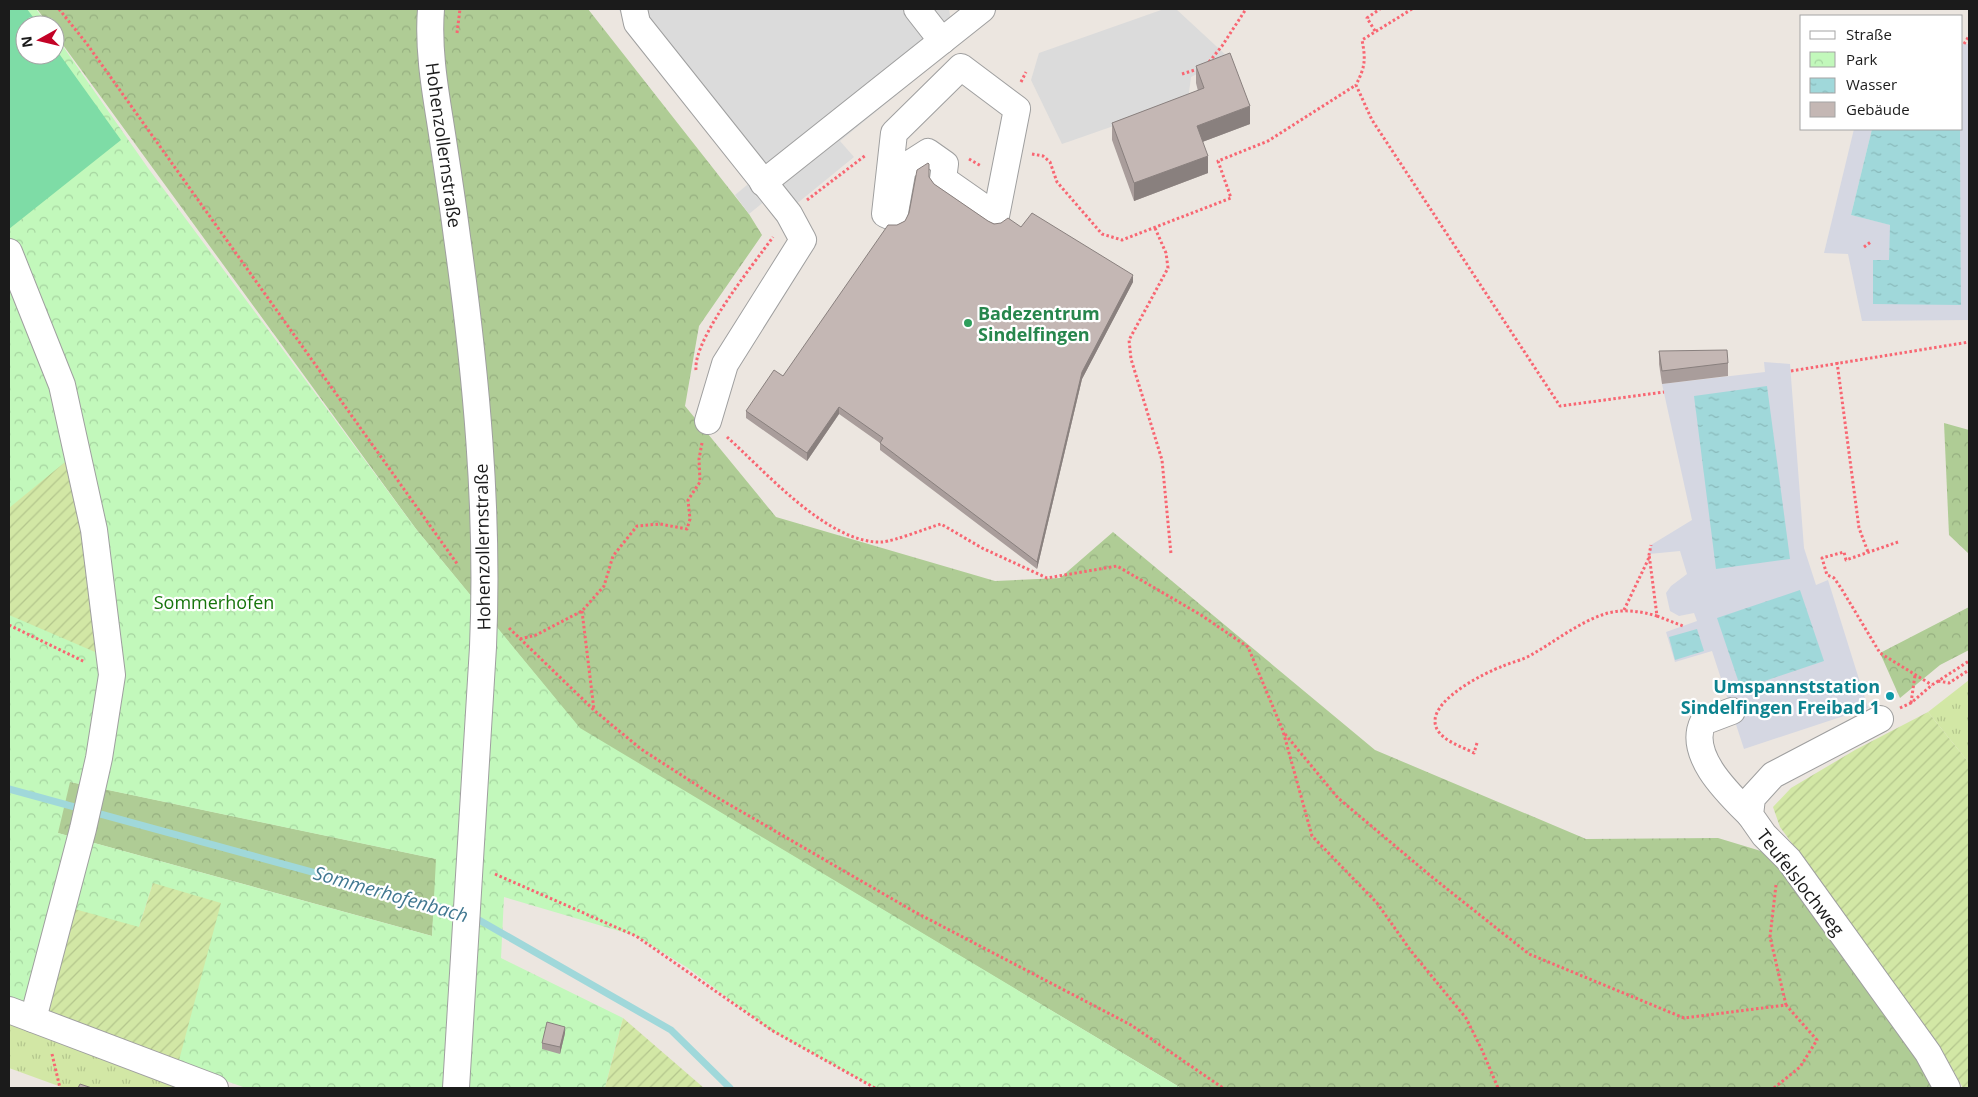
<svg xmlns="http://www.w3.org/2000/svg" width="1978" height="1097" font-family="'Open Sans',sans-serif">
  <defs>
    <pattern id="grass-tufts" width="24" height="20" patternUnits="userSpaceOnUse" patternTransform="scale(1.25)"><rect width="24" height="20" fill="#d2e7a5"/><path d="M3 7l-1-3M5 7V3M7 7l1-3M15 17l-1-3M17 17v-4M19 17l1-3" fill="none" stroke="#b4c68d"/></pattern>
    <pattern id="forest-crowns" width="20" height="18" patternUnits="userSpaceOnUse" patternTransform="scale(1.25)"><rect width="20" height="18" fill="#afcc95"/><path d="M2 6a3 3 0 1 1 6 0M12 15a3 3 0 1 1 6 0" fill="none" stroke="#96af80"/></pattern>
    <pattern id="park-crowns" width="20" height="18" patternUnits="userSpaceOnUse" patternTransform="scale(1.25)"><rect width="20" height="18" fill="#c2f8bb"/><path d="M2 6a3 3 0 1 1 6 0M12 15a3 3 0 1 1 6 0" fill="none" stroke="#a6d4a0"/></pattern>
    <pattern id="garden-furrows" width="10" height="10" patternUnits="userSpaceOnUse" patternTransform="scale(1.25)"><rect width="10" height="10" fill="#d2e7a5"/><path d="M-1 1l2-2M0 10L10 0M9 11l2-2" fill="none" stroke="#b4c68d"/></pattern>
    <pattern id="water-ripples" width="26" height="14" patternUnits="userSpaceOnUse" patternTransform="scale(1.25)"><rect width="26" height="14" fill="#a0d8da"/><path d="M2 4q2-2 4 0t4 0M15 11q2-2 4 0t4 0" fill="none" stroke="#89b9ba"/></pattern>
  </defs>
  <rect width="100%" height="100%" fill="#ece6e0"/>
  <!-- grass -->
  <g fill="url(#grass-tufts)">
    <path d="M 1969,680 L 1969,763 L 1928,712 Z"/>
    <path d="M 9,1020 L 190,1088 L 64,1088 L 9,1068 Z"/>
  </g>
  <!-- forest -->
  <g fill="url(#forest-crowns)">
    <path d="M 37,9 L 588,9 L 749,214 L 762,235 L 699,326 L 685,406 L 776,517 L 995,581 L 1060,578 L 1113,532 L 1375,750 L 1586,839 L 1718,838 L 1774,855 L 1906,1038 L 1934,1088 L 1181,1088 L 580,729 L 416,529 L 55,34 L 55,25 L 49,25 Z"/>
    <path d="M 1944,423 L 1969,430 L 1969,554 L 1949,535 Z"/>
    <path d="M 1969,607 L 1969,650 L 1940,665 L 1900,698 L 1880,653 Z"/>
    <path d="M 9,765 L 52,778 L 437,859 L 432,936 L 54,832 Z"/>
  </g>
  <!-- park -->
  <path fill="url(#park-crowns)" fill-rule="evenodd" d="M 9,9 L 36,9 L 48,25 L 25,25 L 25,55 L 55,55 L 55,35 L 148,168 L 416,529 L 580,728 L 1181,1088 L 875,1088 L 770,1030 L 688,968 L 636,936 L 504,897 L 501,958 L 623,1018 L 605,1088 L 246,1088 L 178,1064 L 153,883 L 139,927 L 46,1018 L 9,1005 ZM 70,782 L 436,859 L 432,936 L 58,833 Z"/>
  <!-- garden -->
  <g fill="url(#garden-furrows)">
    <path d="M 70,458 L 102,655 L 9,615 L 9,508 Z"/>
    <path d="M 1928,712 L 1969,763 L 1969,1088 L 1963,1088 L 1939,1045 L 1780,827 L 1773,807 L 1791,788 L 1855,750 Z"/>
    <path d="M 153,883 L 221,903 L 178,1064 L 46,1018 L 71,908 L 139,927 Z"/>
    <path d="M 623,1018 L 704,1088 L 605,1088 Z"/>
  </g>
  <!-- pitch -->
  <path fill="#7edca6" d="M 9,9 L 27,9 L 39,25 L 25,25 L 25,55 L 55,55 L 55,48 L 121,140 L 9,229 Z"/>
  <!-- parking -->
  <g fill="#dbdbdb">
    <path d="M 618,9 L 949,9 L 955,47 L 840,141 L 854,157 L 778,219 L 765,201 L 749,214 L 735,195 L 753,180 Z"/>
    <path d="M 1164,9 L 1176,9 L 1229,58 L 1191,77 L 1188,100 L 1062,144 L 1031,80 L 1039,53 Z"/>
  </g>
  <!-- plaza -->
  <g fill="#d5d7e2">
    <path d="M 1962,44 L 1969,44 L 1969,320 L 1862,321 L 1848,254 L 1824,253 L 1854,129 L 1872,129 L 1851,215 L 1891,225 L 1889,260 L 1873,261 L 1961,305 L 1960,129 L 1962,129 Z"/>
    <path d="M 1764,362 L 1790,364 L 1804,548 L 1816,585 L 1828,580 L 1868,708 L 1744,749 L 1712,651 L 1675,662 L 1666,632 L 1697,621 L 1694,613 L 1679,616 L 1670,611 L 1666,593 L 1671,586 L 1687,574 L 1680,551 L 1649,554 L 1651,545 L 1692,520 L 1662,384 L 1765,372 Z"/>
  </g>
  <!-- water -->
  <g fill="url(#water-ripples)">
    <path d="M 1872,129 L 1960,129 L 1961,305 L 1873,304 L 1873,260 L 1889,260 L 1890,225 L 1851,215 Z"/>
    <path d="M 1767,386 L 1790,559 L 1716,569 L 1694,396 Z"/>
    <path d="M 1800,590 L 1824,661 L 1741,689 L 1717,618 Z"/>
    <path d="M 1697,629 L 1704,651 L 1675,660 L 1669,637 Z"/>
  </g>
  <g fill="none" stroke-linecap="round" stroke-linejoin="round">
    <!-- stream -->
    <g stroke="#a0d8da" stroke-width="7">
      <path d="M 9,789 L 462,913"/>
      <path d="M 472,916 L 671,1030 L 730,1088"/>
    </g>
    <!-- minor casing -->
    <g stroke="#9f9f9f" stroke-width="28">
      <g id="minor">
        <path d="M 431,9 C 428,46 434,84 440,121 C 446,160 452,198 457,237 C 476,373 489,510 483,647 L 456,1088"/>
        <path d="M 634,9 L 637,23 L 789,214 L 803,240 L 725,364 L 708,421"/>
        <path d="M 917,9 L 942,41"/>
        <path d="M 961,67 L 1017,109 L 996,216 L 943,179 L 945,164 L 928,152 L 903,168 L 894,218 L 885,214 L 894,133 Z"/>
        <path d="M 763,183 L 982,9"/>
        <path d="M 9,252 L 62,385 L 94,530 L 112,675 L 99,758 L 83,829 L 33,1019"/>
        <path d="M 1732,711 L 1703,722 C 1687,755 1729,794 1750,815"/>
        <path d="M 1880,719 L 1773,775 L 1752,798 L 1750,815 L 1764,835 L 1789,860 L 1928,1053 L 1947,1088"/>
        <path d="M 9,1010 L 215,1088"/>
      </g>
    </g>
    <!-- path -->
    <g stroke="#f86672" stroke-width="3" stroke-dasharray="2.5 2.5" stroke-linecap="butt">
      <path d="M 59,9 L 87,44 L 458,565"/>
      <path d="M 1412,9 L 1362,40 C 1366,60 1365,67 1356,85 L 1372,120 L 1560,406 L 1664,392"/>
      <path d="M 1375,31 L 1367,18 L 1380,9"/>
      <path d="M 457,33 L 460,9"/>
      <path d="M 1964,44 L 1969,36"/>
      <path d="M 1209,62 L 1222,46 L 1246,9"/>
      <path d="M 1182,74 L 1198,69"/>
      <path d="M 1021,82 L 1026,72"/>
      <path d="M 1032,154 L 1043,156 L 1050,162 L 1057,182 L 1102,234 L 1122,240 L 1231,198 L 1218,161 L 1268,141 L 1356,85"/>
      <path d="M 969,159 L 981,166"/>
      <path d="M 807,200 L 866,155"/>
      <path d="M 1155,228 L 1166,253 L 1168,268 L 1129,340 L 1131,359 L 1162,460 L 1171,554"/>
      <path d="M 1864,247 L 1872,241"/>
      <path d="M 1837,362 L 1859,528 L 1868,552"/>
      <path d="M 696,370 C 693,339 753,265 773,237"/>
      <path d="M 1791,371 L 1969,342"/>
      <path d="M 727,437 C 765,471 828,544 882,542 C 895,541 927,528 941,524 L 982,548 L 1047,578 L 1117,566 L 1201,615 L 1248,647 L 1283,731 L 1312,836 L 1377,903 L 1411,951 L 1466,1018 L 1482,1050 L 1498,1088"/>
      <path d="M 1898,542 L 1846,560 L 1844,552 L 1822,558 L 1827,575 L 1834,578 L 1841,588 L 1880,653 L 1932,685"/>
      <path d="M 1624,610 L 1648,560 L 1651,545"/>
      <path d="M 582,611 L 594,710"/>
      <path d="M 1657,616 L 1683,626"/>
      <path d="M 9,625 L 85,662"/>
      <path d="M 509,628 L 595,711 L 641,749 L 706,791 L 913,911 L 1131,1025 L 1223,1088"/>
      <path d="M 520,639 L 536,635 L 582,611 L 604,586 L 613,556 L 637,526 L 660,524 L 687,529 L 690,519 L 688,500 L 700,482 L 699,459 L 702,443"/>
      <path d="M 1938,681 L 1949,683 L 1969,670"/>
      <path d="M 1911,703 L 1915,675"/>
      <path d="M 1900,708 L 1911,703 L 1932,685 L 1969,661"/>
      <path d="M 1285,734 L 1338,798 L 1432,877 L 1529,954 L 1684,1018 L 1786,1005 L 1770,937 L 1776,885"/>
      <path d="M 1477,743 L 1474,753 C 1461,746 1435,739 1435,721 C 1435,698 1484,673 1503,666 C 1512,662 1523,660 1531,655 C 1556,641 1580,621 1608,613 C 1624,609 1640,611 1657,616 L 1649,554"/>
      <path d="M 495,874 L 636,936 L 773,1031 L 875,1088"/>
      <path d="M 52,1054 L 60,1088"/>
      <path d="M 1774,1088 L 1800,1067 L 1817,1040 L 1786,1005"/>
    </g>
    <!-- minor -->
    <use href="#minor" stroke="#fff" stroke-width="26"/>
  </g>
  <!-- wall -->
  <g fill="#a99d9b">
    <path d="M 1196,66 L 1250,124 L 1202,142 L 1208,173 L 1134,201 L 1112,140 L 1112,123 L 1198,91 L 1196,83 Z"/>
    <path d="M 929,177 L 934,184 L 988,221 L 1133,282 L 1082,379 L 1037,569 L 880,450 L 880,443 L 839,414 L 807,461 L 746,418 L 746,411 L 783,376 L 897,225 L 905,221 Z"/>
    <path d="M 1659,351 L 1728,363 L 1728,376 L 1662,384 L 1659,364 Z"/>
    <path d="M 565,1033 L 560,1054 L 542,1049 L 542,1043 Z"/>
  </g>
  <!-- shaded-wall -->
  <g fill="#89807e">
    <path d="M 1250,106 L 1250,124 L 1197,144 L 1197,126 Z"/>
    <path d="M 1208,156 L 1208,173 L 1134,201 L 1134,183 Z"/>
    <path d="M 1133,275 L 1133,282 L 1082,379 L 1037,569 L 1037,562 L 1082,372 Z"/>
    <path d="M 839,407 L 839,414 L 807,461 L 807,453 Z"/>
    <path d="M 565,1027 L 565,1033 L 560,1054 L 560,1047 Z"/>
  </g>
  <!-- building -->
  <g fill="#c4b7b4" stroke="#89807e">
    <path d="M 1230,53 L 1250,106 L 1197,126 L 1208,156 L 1134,183 L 1112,123 L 1204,88 L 1196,66 Z"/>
    <path d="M 928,163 L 929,164 L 929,177 L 934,184 L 988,221 L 994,224 L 1001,223 L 1008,218 L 1021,227 L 1032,213 L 1133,275 L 1082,372 L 1037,562 L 880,443 L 883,438 L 839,407 L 807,453 L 746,411 L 774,370 L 783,376 L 888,225 L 897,225 L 905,221 L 909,213 L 917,170 Z"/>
    <path d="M 1727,350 L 1728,363 L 1662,371 L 1659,351 Z"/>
    <path d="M 547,1022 L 565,1027 L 560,1047 L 542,1043 Z"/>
    <path d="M 80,1084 L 92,1088 L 78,1088 Z"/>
  </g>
  <!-- markers -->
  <circle fill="#2e9e5b" stroke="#fff" stroke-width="2" cx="968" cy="323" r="5"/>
  <circle fill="#0f9aa8" stroke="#fff" stroke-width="2" cx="1890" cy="696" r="5"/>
  <g text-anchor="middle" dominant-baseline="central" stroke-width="4.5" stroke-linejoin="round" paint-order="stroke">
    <!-- street labels -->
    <g font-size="18" fill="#1b1b1b" stroke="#fff">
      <text transform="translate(444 145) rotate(82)">Hohenzollernstraße</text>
      <text transform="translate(482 547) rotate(-91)">Hohenzollernstraße</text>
      <text transform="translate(1801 882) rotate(52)">Teufelslochweg</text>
    </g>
    <!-- leisure labels -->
    <g font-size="18" font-weight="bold" fill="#27864d" stroke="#fff" text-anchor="start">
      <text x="978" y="313">Badezentrum<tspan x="978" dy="21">Sindelfingen</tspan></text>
    </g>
    <!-- park labels -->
    <g font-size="18" fill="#17750c" stroke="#fff">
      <text x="214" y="602">Sommerhofen</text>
    </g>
    <!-- culture labels -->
    <g font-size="18" font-weight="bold" fill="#0d838f" stroke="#fff" text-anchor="end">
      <text x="1880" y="686">Umspannststation<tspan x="1880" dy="21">Sindelfingen Freibad 1</tspan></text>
    </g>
    <!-- water labels -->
    <g font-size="19" font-style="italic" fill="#417891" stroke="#fff">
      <text transform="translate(391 894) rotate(16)">Sommerhofenbach</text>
    </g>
  </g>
  <!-- border -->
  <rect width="1978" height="1097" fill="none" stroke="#1b1b1b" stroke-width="20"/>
  <!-- legend -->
  <rect x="1800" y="15" width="162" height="115" fill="#ffffff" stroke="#a4a4a4"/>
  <rect x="1810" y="31" width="25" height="8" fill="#ffffff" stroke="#a4a4a4"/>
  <text x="1846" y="40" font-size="15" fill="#1b1b1b">Straße</text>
  <rect x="1810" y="52" width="25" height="15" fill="url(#park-crowns)" stroke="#a4a4a4"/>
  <text x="1846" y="65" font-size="15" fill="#1b1b1b">Park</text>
  <rect x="1810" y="78" width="25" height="15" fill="url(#water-ripples)" stroke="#a4a4a4"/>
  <text x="1846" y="90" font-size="15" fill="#1b1b1b">Wasser</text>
  <rect x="1810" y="102" width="25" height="15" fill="#c4b7b4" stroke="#a4a4a4"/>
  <text x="1846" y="115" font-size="15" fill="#1b1b1b">Gebäude</text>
  <!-- north arrow -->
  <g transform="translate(40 40) rotate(262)"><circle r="24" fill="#ffffff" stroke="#a4a4a4"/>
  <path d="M0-4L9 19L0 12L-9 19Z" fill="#c30226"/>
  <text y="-8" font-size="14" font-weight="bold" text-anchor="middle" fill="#1b1b1b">N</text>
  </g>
</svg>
